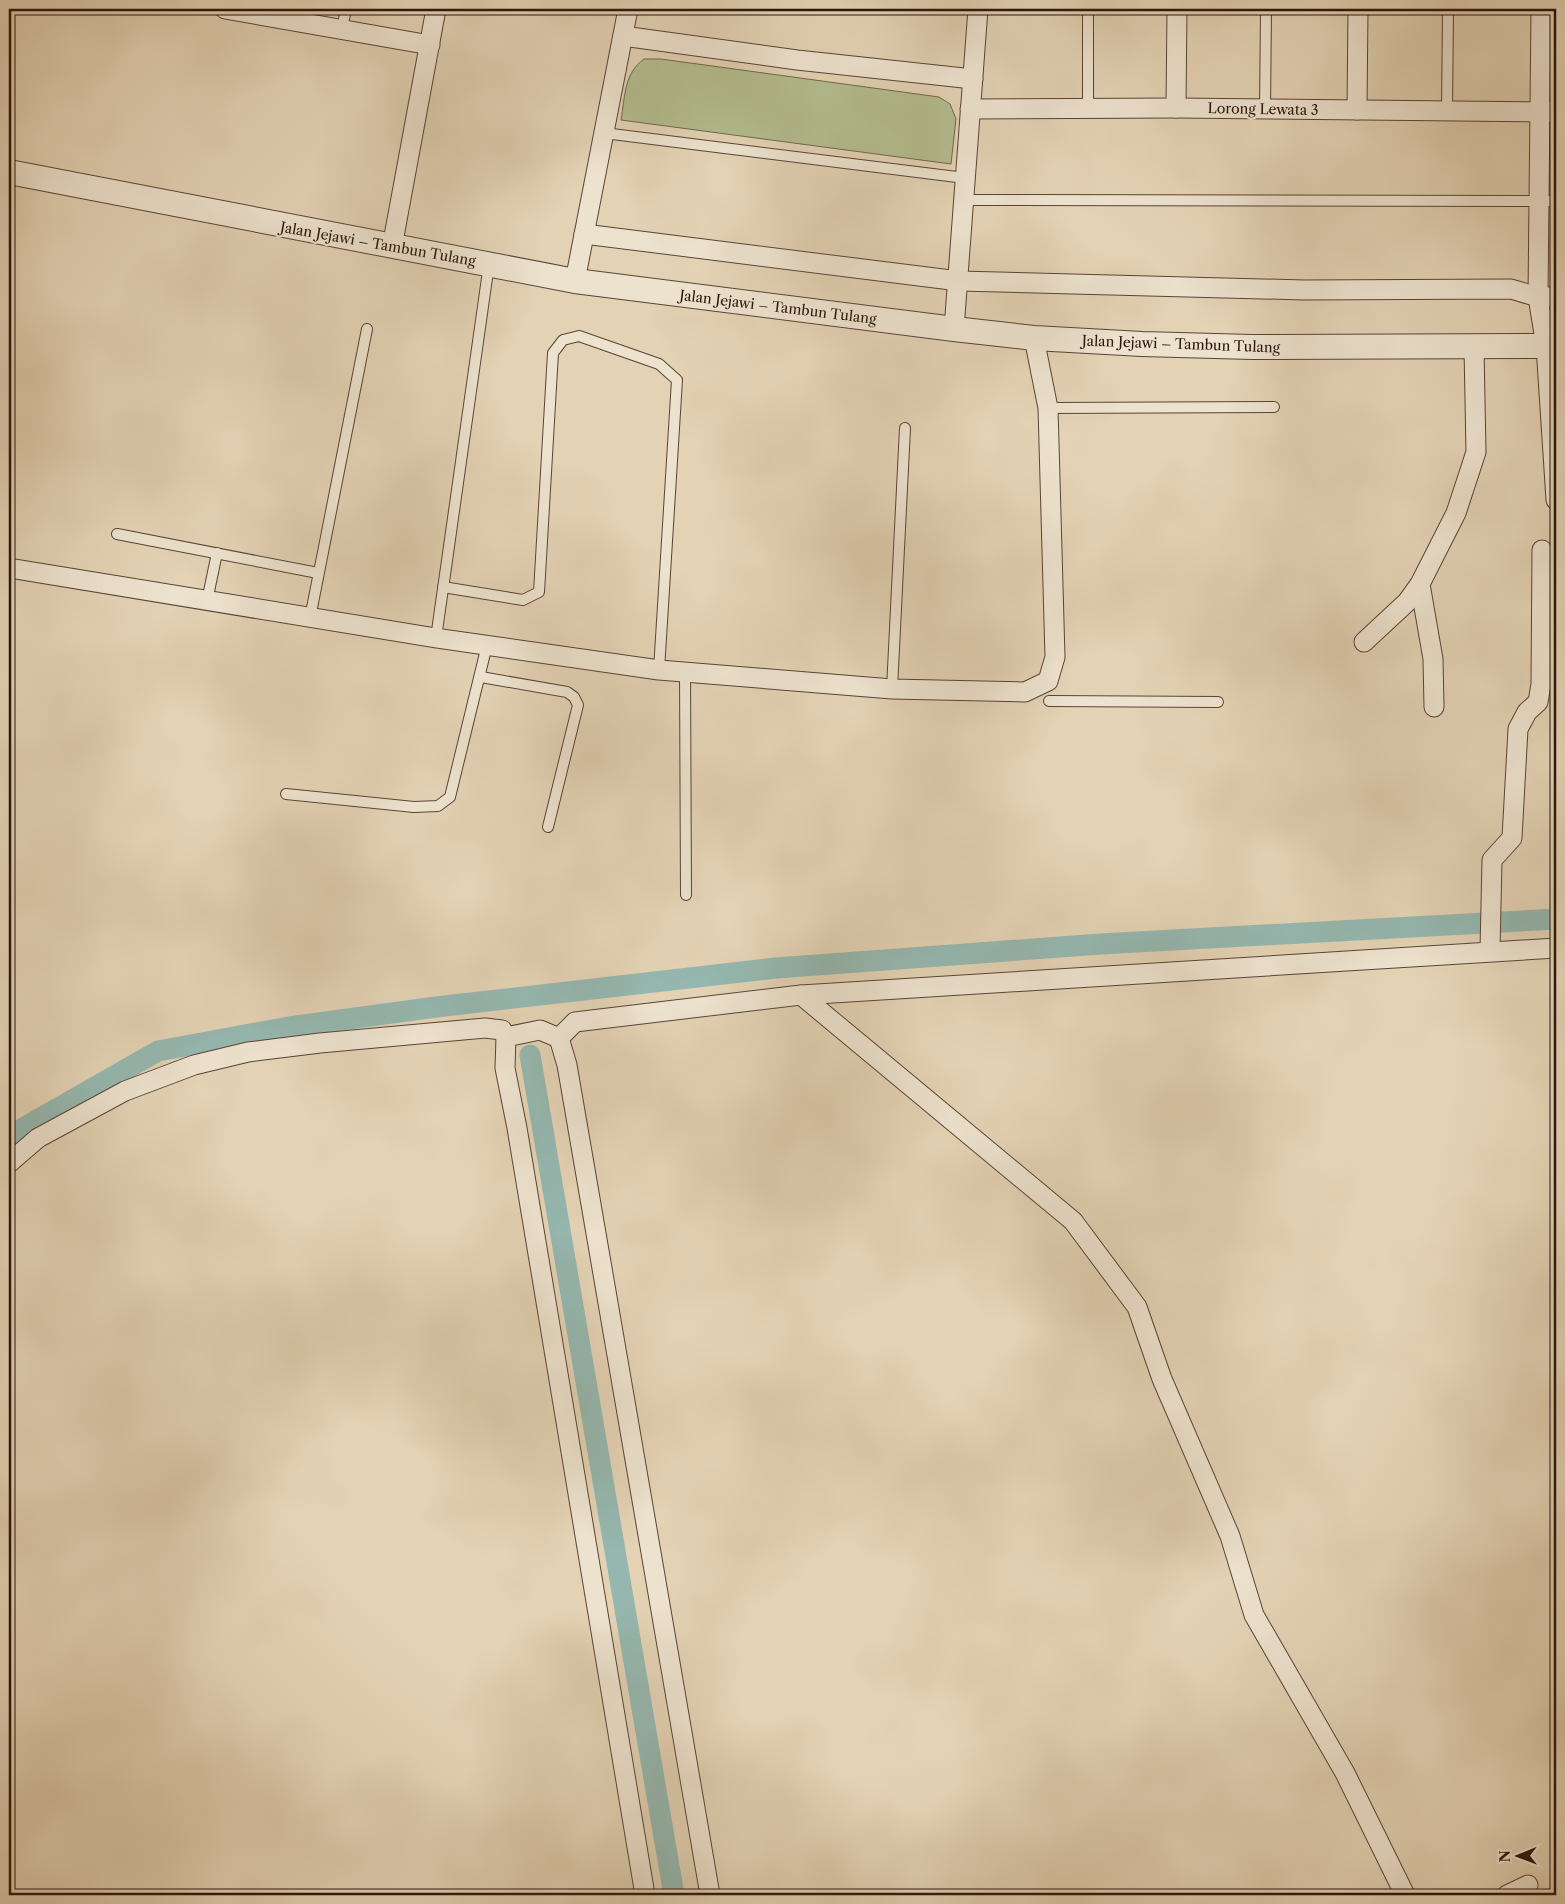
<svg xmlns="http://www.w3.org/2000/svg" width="1565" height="1904" font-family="'Libre Caslon Text',serif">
  <rect width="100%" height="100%" fill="#e3d2b4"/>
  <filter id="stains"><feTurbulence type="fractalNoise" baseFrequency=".004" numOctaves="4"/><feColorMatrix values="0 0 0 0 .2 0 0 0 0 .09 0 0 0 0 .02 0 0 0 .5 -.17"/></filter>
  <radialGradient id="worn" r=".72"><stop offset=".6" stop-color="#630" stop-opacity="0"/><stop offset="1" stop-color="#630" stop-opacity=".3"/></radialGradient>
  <!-- green -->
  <path fill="#b3bc8e" stroke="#6e684d" d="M 644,59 L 661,59 L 939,97 L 950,104 L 956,119 L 951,164 L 621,120 C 625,97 624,73 644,59 Z"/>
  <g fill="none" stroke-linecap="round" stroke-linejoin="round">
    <!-- canal -->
    <g stroke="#95b7af" stroke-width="21">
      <path d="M 530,1055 L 674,1895"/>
      <path d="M 9,1136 L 158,1051 L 289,1027 L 436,1007 L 776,968 L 1101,944 L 1556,919"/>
    </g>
    <!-- service casing -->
    <g stroke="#584436" stroke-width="12">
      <g id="service">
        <path d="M 1540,28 L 1556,29"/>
        <path d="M 342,29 L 346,9"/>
        <path d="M 1088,108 L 1088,9"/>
        <path d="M 1265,109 L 1266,9"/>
        <path d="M 1447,111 L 1448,9"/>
        <path d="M 604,133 L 965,178"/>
        <path d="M 964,200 L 1556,201"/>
        <path d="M 1048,408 L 1274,407"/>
        <path d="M 117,534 L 318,573"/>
        <path d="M 443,587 L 523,600 L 539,592 L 553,353 L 563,340 L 579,336 L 659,364 L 677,380 L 659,670"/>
        <path d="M 207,601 L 217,553"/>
        <path d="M 310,618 L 367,329"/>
        <path d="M 436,638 L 489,264"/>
        <path d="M 685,671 L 686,895"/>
        <path d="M 481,677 L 567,692 L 574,697 L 578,705 L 548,827"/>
        <path d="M 892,689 L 905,428"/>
        <path d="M 1049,701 L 1218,702"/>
        <path d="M 286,794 L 414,807 L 438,806 L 450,797 L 487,645"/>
      </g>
    </g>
    <!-- minor casing -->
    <g stroke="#584436" stroke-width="21">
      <g id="minor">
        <path d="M 225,9 L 430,45"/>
        <path d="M 1541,9 L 1538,297 L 1546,346 L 1556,500"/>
        <path d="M 623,36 L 797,60 L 973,79"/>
        <path d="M 1176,108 L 1177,9"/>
        <path d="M 970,109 L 1176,108 L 1556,112"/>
        <path d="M 1357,110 L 1358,9"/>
        <path d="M 584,234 L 959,281 L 1304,290 L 1511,289 L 1538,297 L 1556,297"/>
        <path d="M 392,247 L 436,9"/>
        <path d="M 575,281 L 628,9"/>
        <path d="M 954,329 L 978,9"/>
        <path d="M 9,568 L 436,638 L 659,670 L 892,689 L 1025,692 L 1048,681 L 1055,657 L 1048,408 L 1034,338"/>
        <path d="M 1420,584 L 1433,659 L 1434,707"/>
        <path d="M 1364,642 L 1407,602 L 1420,584 L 1456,513 L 1476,452 L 1474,348"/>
        <path d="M 1490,950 L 1492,860 L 1512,838 L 1518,729 L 1527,712 L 1538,702 L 1541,684 L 1542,550"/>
        <path d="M 801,995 L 1073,1221 L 1137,1307 L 1162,1379 L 1230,1536 L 1254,1615 L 1345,1773 L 1405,1895"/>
        <path d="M 559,1038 L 575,1022 L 801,995 L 1556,948"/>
        <path d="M 559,1038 L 540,1030 L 506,1037 L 505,1068 L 517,1128 L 645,1895"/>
        <path d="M 559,1038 L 567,1065 L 710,1895"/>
        <path d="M 9,1163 L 38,1138 L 125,1091 L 194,1065 L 248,1052 L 320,1043 L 485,1028 L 502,1030 L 506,1037"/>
        <path d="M 1507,1895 L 1528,1885"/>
      </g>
    </g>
    <!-- tertiary casing -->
    <g stroke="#584436" stroke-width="26">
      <path id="tertiary" d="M 9,172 L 575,281 L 954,329 L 1034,338 L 1142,344 L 1252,347 L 1556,346"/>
    </g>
    <!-- service -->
    <use href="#service" stroke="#ede2ce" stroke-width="10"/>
    <!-- minor -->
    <use href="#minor" stroke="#ede2ce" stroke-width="19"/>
    <!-- tertiary -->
    <use href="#tertiary" stroke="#ede2ce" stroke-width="24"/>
  </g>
  <g text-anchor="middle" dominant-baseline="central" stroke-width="4.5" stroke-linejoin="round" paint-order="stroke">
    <!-- street labels -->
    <g font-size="14" fill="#2a150c" stroke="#ede2ce">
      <text transform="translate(1263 109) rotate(1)">Lorong Lewata 3</text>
      <text transform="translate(378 244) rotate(10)">Jalan Jejawi – Tambun Tulang</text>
      <text transform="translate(778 307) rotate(7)">Jalan Jejawi – Tambun Tulang</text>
      <text transform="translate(1181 344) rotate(2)">Jalan Jejawi – Tambun Tulang</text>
    </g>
  </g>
  <!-- margin -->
  <rect width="1565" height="1904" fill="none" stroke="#e3d2b4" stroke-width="30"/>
  <rect x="10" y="10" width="1545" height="1884" fill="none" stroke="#2a150c" stroke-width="2.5"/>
  <rect x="15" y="15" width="1535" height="1874" fill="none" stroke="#2a150c"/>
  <!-- north arrow -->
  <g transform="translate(1518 1856) rotate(269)" stroke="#ede2ce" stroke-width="4" paint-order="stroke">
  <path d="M0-4L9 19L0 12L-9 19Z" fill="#2a150c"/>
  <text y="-8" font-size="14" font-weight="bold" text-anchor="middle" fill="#2a150c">N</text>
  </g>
  <rect width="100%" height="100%" filter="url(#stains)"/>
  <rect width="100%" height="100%" fill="url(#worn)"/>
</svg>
